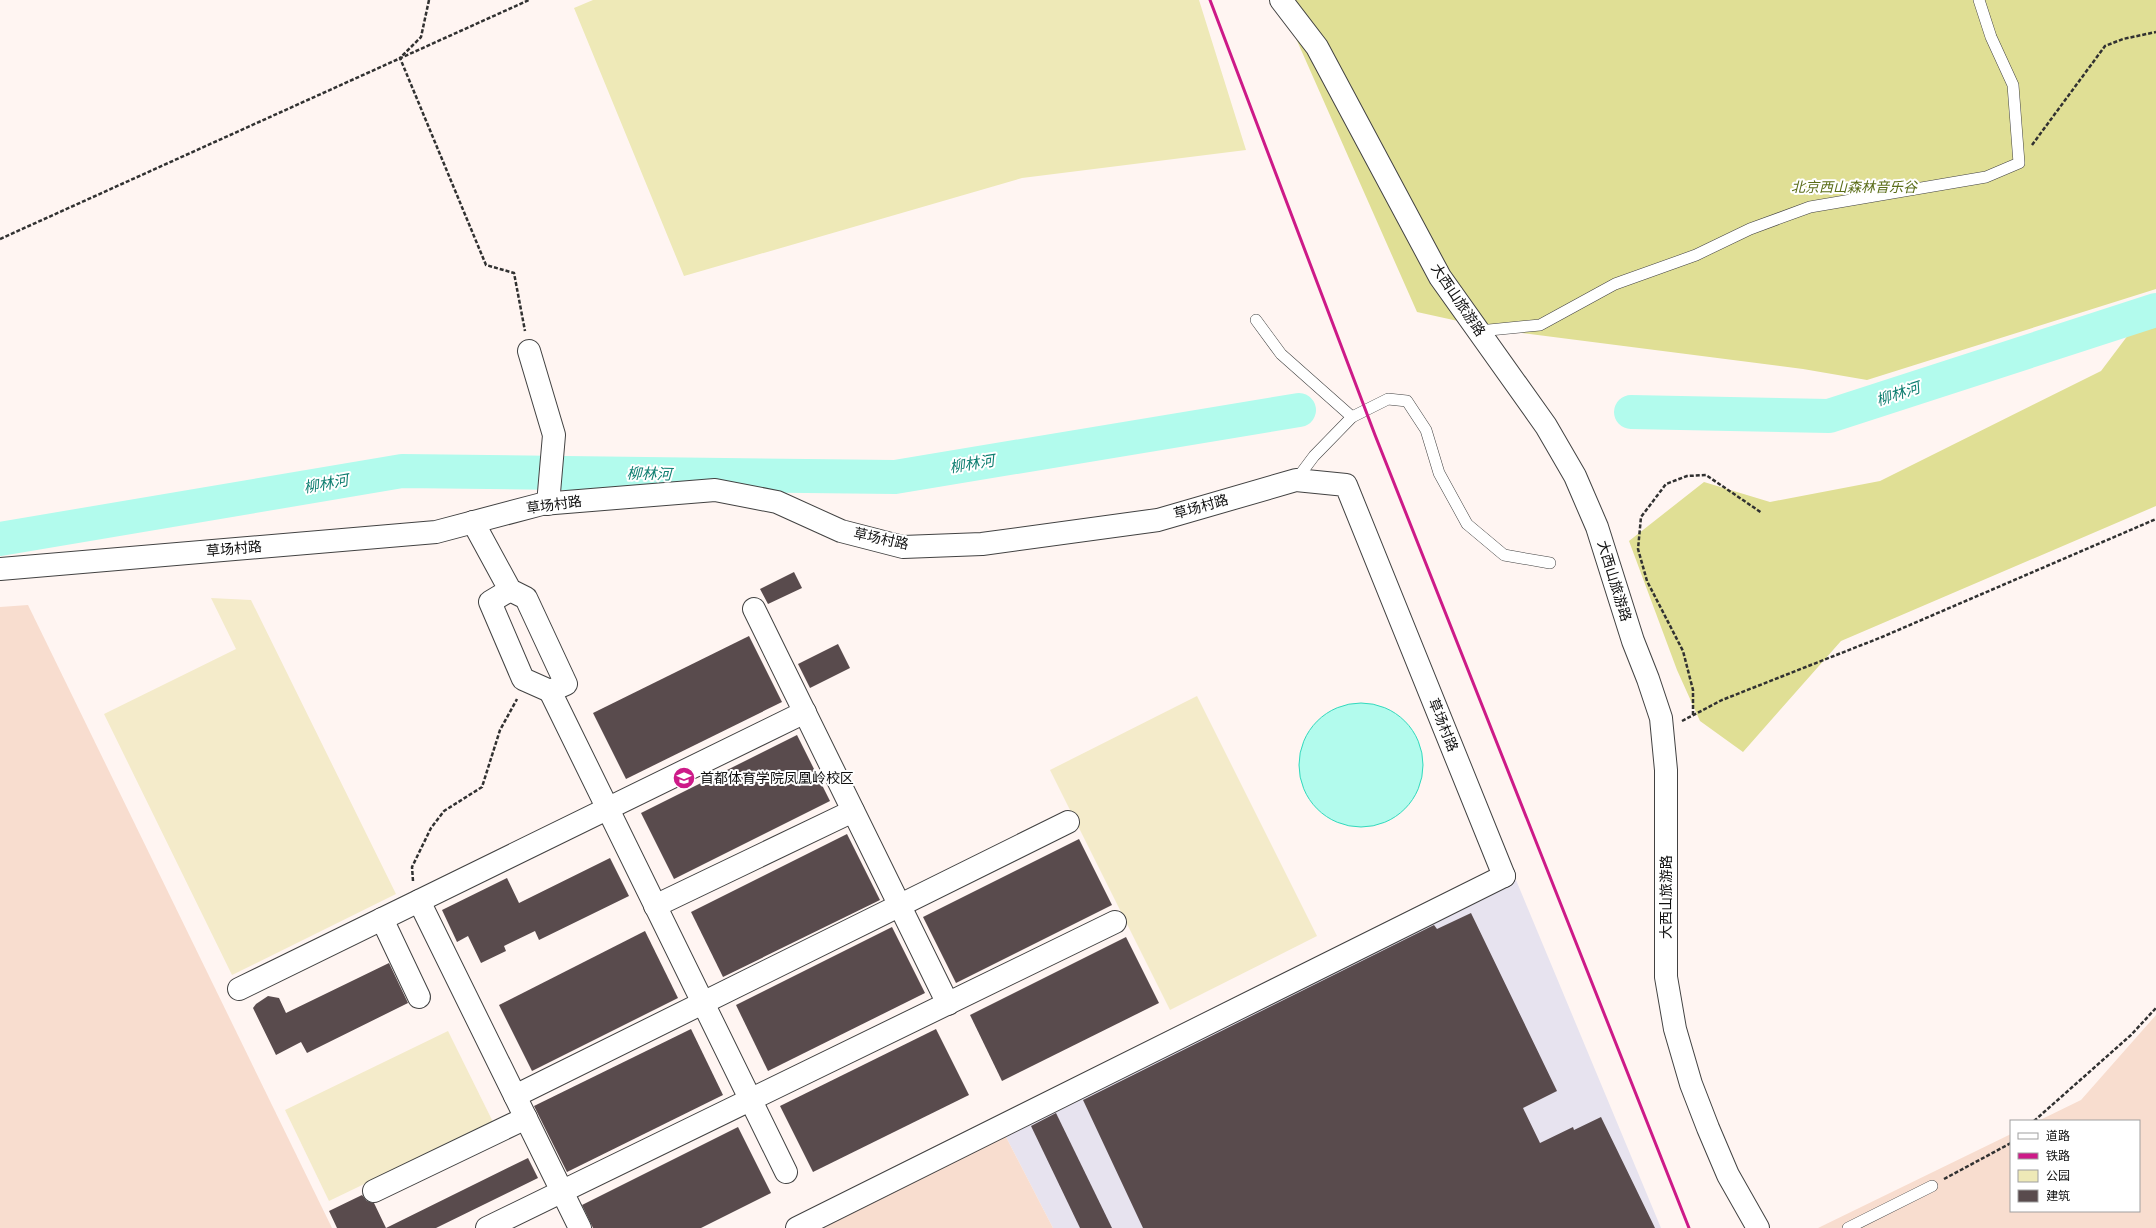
<svg xmlns="http://www.w3.org/2000/svg" width="2156" height="1228" font-family="Bitter,'Noto Sans SC',serif">
  <rect width="100%" height="100%" fill="#fff5f2"/>
  <!-- industrial -->
  <path fill="#e7e3ef" d="M 1516,880 L 1661,1228 L 1053,1228 L 1005,1135 Z"/>
  <!-- farmland -->
  <g fill="#f8ddcf">
    <path d="M 28,605 L 332,1228 L 0,1228 L 0,607 Z"/>
    <path d="M 2156,1015 L 2156,1228 L 1818,1228 L 2011,1134 L 2011,1211 L 2139,1211 L 2139,1121 L 2038,1121 L 2081,1100 Z"/>
    <path d="M 1005,1135 L 1053,1228 L 817,1228 Z"/>
  </g>
  <!-- green -->
  <path fill="#eee9b7" d="M 593,0 L 1199,0 L 1246,150 L 1022,178 L 684,276 L 574,8 Z"/>
  <!-- forest -->
  <g fill="#e0df95">
    <path d="M 1279,0 L 2156,0 L 2156,289 L 1867,380 L 1803,369 L 1499,330 L 1417,312 Z"/>
    <path d="M 2156,298 L 2156,506 L 1841,641 L 1743,752 L 1700,721 L 1677,670 L 1629,541 L 1704,482 L 1770,502 L 1880,481 L 2101,371 Z"/>
  </g>
  <!-- pitch -->
  <g fill="#f4ebca">
    <path d="M 211,598 L 251,600 L 396,894 L 232,975 L 104,714 L 236,649 Z"/>
    <path d="M 1197,696 L 1317,936 L 1170,1010 L 1050,770 Z"/>
    <path d="M 448,1031 L 493,1122 L 329,1201 L 285,1110 Z"/>
  </g>
  <!-- water -->
  <circle fill="#b2fbed" stroke="#32d9bd" cx="1361" cy="765" r="62"/>
  <g fill="none" stroke-linecap="round" stroke-linejoin="round">
    <!-- river -->
    <g stroke="#b2fbed" stroke-width="34">
      <path d="M 1631,412 L 1829,416 L 2156,310"/>
      <path d="M 0,539 L 402,471 L 895,477 L 1299,410"/>
    </g>
  </g>
  <!-- building -->
  <g fill="#594b4d">
    <path d="M 794,572 L 802,588 L 768,604 L 760,589 Z"/>
    <path d="M 749,636 L 782,702 L 626,779 L 593,713 Z"/>
    <path d="M 838,644 L 850,668 L 810,688 L 798,664 Z"/>
    <path d="M 797,735 L 830,801 L 674,879 L 641,813 Z"/>
    <path d="M 847,834 L 880,900 L 723,977 L 691,912 Z"/>
    <path d="M 1079,839 L 1112,905 L 956,983 L 923,917 Z"/>
    <path d="M 610,858 L 629,896 L 539,940 L 535,931 L 504,946 L 506,951 L 481,963 L 468,936 L 457,942 L 442,910 L 507,878 L 519,903 Z"/>
    <path d="M 1471,913 L 1557,1091 L 1523,1108 L 1540,1143 L 1573,1127 L 1574,1130 L 1601,1117 L 1655,1228 L 1143,1228 L 1083,1100 L 1434,925 L 1437,929 Z"/>
    <path d="M 892,927 L 925,993 L 768,1071 L 736,1005 Z"/>
    <path d="M 645,931 L 678,998 L 532,1071 L 499,1005 Z"/>
    <path d="M 1126,937 L 1159,1003 L 1002,1081 L 970,1015 Z"/>
    <path d="M 389,963 L 408,1003 L 307,1053 L 301,1042 L 276,1055 L 253,1008 L 256,1004 L 268,996 L 279,998 L 286,1013 Z"/>
    <path d="M 691,1029 L 723,1095 L 567,1172 L 534,1106 Z"/>
    <path d="M 936,1029 L 969,1095 L 813,1172 L 780,1106 Z"/>
    <path d="M 1056,1113 L 1112,1228 L 1080,1228 L 1031,1126 Z"/>
    <path d="M 738,1127 L 771,1193 L 701,1228 L 593,1228 L 582,1205 Z"/>
    <path d="M 528,1158 L 538,1178 L 436,1228 L 337,1228 L 329,1211 L 362,1195 L 367,1201 L 374,1203 L 386,1228 Z"/>
  </g>
  <g fill="none" stroke-linecap="round" stroke-linejoin="round">
    <!-- service casing -->
    <g stroke="#424242" stroke-width="12">
      <g id="service">
        <path d="M 1256,320 L 1281,354 L 1352,417"/>
        <path d="M 1479,331 L 1540,325 L 1615,284 L 1696,255 L 1750,229 L 1810,207 L 1986,177 L 2019,163 L 2013,85 L 1991,37 L 1979,0"/>
        <path d="M 1296,480 L 1314,456 L 1352,417 L 1388,399 L 1407,401 L 1426,430 L 1439,473 L 1467,524 L 1504,555 L 1550,563"/>
        <path d="M 1848,1228 L 1932,1186"/>
      </g>
    </g>
    <!-- minor casing -->
    <g stroke="#424242" stroke-width="24">
      <g id="minor">
        <path d="M 529,351 L 554,435 L 548,504"/>
        <path d="M 473,522 L 510,590 L 490,602 L 523,679 L 550,691 L 566,684 L 526,598 L 510,590"/>
        <path d="M 754,609 L 948,1004"/>
        <path d="M 550,691 L 786,1172"/>
        <path d="M 419,901 L 580,1228"/>
        <path d="M 655,906 L 853,811"/>
        <path d="M 382,919 L 419,997"/>
        <path d="M 239,989 L 805,712"/>
        <path d="M 515,1096 L 1068,822"/>
        <path d="M 374,1191 L 526,1118"/>
        <path d="M 487,1228 L 1115,922"/>
        <path d="M 797,1228 L 1504,876"/>
      </g>
    </g>
    <!-- tertiary casing -->
    <g stroke="#424242" stroke-width="24">
      <g id="tertiary">
        <path d="M 1281,0 L 1317,47 L 1440,277 L 1546,426 L 1575,476 L 1597,527 L 1633,641 L 1648,679 L 1661,718 L 1666,770 L 1666,977 L 1675,1029 L 1691,1084 L 1708,1128 L 1728,1175 L 1758,1228"/>
        <path d="M 0,569 L 436,532 L 542,504 L 715,490 L 777,502 L 841,531 L 903,547 L 982,544 L 1158,520 L 1296,480 L 1346,485 L 1504,876"/>
      </g>
    </g>
    <!-- path -->
    <g stroke="#313131" stroke-width="2.5" stroke-dasharray="4 2" stroke-linecap="butt">
      <path d="M 429,0 L 421,37 L 400,58 L 486,265 L 514,273 L 525,331"/>
      <path d="M 2032,145 L 2105,46 L 2123,39 L 2156,32"/>
      <path d="M 0,239 L 529,0"/>
      <path d="M 1693,715 L 1693,690 L 1683,651 L 1647,581 L 1638,549 L 1641,517 L 1666,484 L 1687,476 L 1706,475 L 1762,513"/>
      <path d="M 1682,721 L 1722,700 L 1882,637 L 2156,519"/>
      <path d="M 413,881 L 412,867 L 431,828 L 444,811 L 482,787 L 500,730 L 517,699"/>
      <path d="M 2034,1121 L 2131,1035 L 2156,1008"/>
      <path d="M 1944,1179 L 2011,1143"/>
    </g>
    <!-- service -->
    <use href="#service" stroke="#fff" stroke-width="11"/>
    <!-- minor -->
    <use href="#minor" stroke="#fff" stroke-width="22"/>
    <!-- tertiary -->
    <use href="#tertiary" stroke="#fff" stroke-width="22"/>
    <!-- rail -->
    <path stroke="#cd1a88" stroke-width="3" d="M 1210,0 L 1375,435 L 1689,1228"/>
  </g>
  <!-- icons -->
  <defs>
    <g id="university-disc" transform="scale(1.15)"><circle r="9.5" fill="#cd1a88" stroke="#fff"/><path d="M0-5L7-2L0 1L-7-2ZM-4 1L0 2.5L4 1V4Q0 6-4 4Z" fill="#fff"/></g>
  </defs>
  <g fill-rule="evenodd">
    <use href="#university-disc" x="684" y="778"/>
  </g>
  <g text-anchor="middle" dominant-baseline="central" stroke-width="4" stroke-linejoin="round" paint-order="stroke">
    <!-- park labels -->
    <g font-size="14" font-style="italic" fill="#5b6e19" stroke="#fff">
      <text x="1854" y="187">北京西山森林音乐谷</text>
    </g>
    <!-- street labels -->
    <g font-size="14" fill="#0f0f0f" stroke="#fff">
      <text transform="translate(1458 300) rotate(56)">大西山旅游路</text>
      <text transform="translate(554 505) rotate(-8)">草场村路</text>
      <text transform="translate(1201 507) rotate(-16)">草场村路</text>
      <text transform="translate(881 539) rotate(12)">草场村路</text>
      <text transform="translate(234 549) rotate(-5)">草场村路</text>
      <text transform="translate(1614 581) rotate(73)">大西山旅游路</text>
      <text transform="translate(1443 725) rotate(68)">草场村路</text>
      <text transform="translate(1666 897) rotate(-90)">大西山旅游路</text>
    </g>
    <!-- poi labels -->
    <g font-size="14" fill="#0f0f0f" stroke="#fff" text-anchor="start">
      <text x="700" y="778">首都体育学院凤凰岭校区</text>
    </g>
    <!-- water labels -->
    <g font-size="15" font-style="italic" fill="#0e7e70" stroke="#fff">
      <text transform="translate(1898 394) rotate(-18)">柳林河</text>
      <text transform="translate(972 464) rotate(-9)">柳林河</text>
      <text transform="translate(649 474) rotate(1)">柳林河</text>
      <text transform="translate(326 484) rotate(-10)">柳林河</text>
    </g>
  </g>
  <!-- legend -->
  <rect x="2010" y="1120" width="130" height="92" fill="#ffffff" stroke="#9f9f9f"/>
  <rect x="2018" y="1133" width="20" height="6" fill="#ffffff" stroke="#9f9f9f"/>
  <text x="2046" y="1140" font-size="12" fill="#0f0f0f">道路</text>
  <rect x="2018" y="1153" width="20" height="6" fill="#cd1a88" stroke="#9f9f9f"/>
  <text x="2046" y="1160" font-size="12" fill="#0f0f0f">铁路</text>
  <rect x="2018" y="1170" width="20" height="12" fill="#eee9b7" stroke="#9f9f9f"/>
  <text x="2046" y="1180" font-size="12" fill="#0f0f0f">公园</text>
  <rect x="2018" y="1190" width="20" height="12" fill="#594b4d" stroke="#9f9f9f"/>
  <text x="2046" y="1200" font-size="12" fill="#0f0f0f">建筑</text>
</svg>
